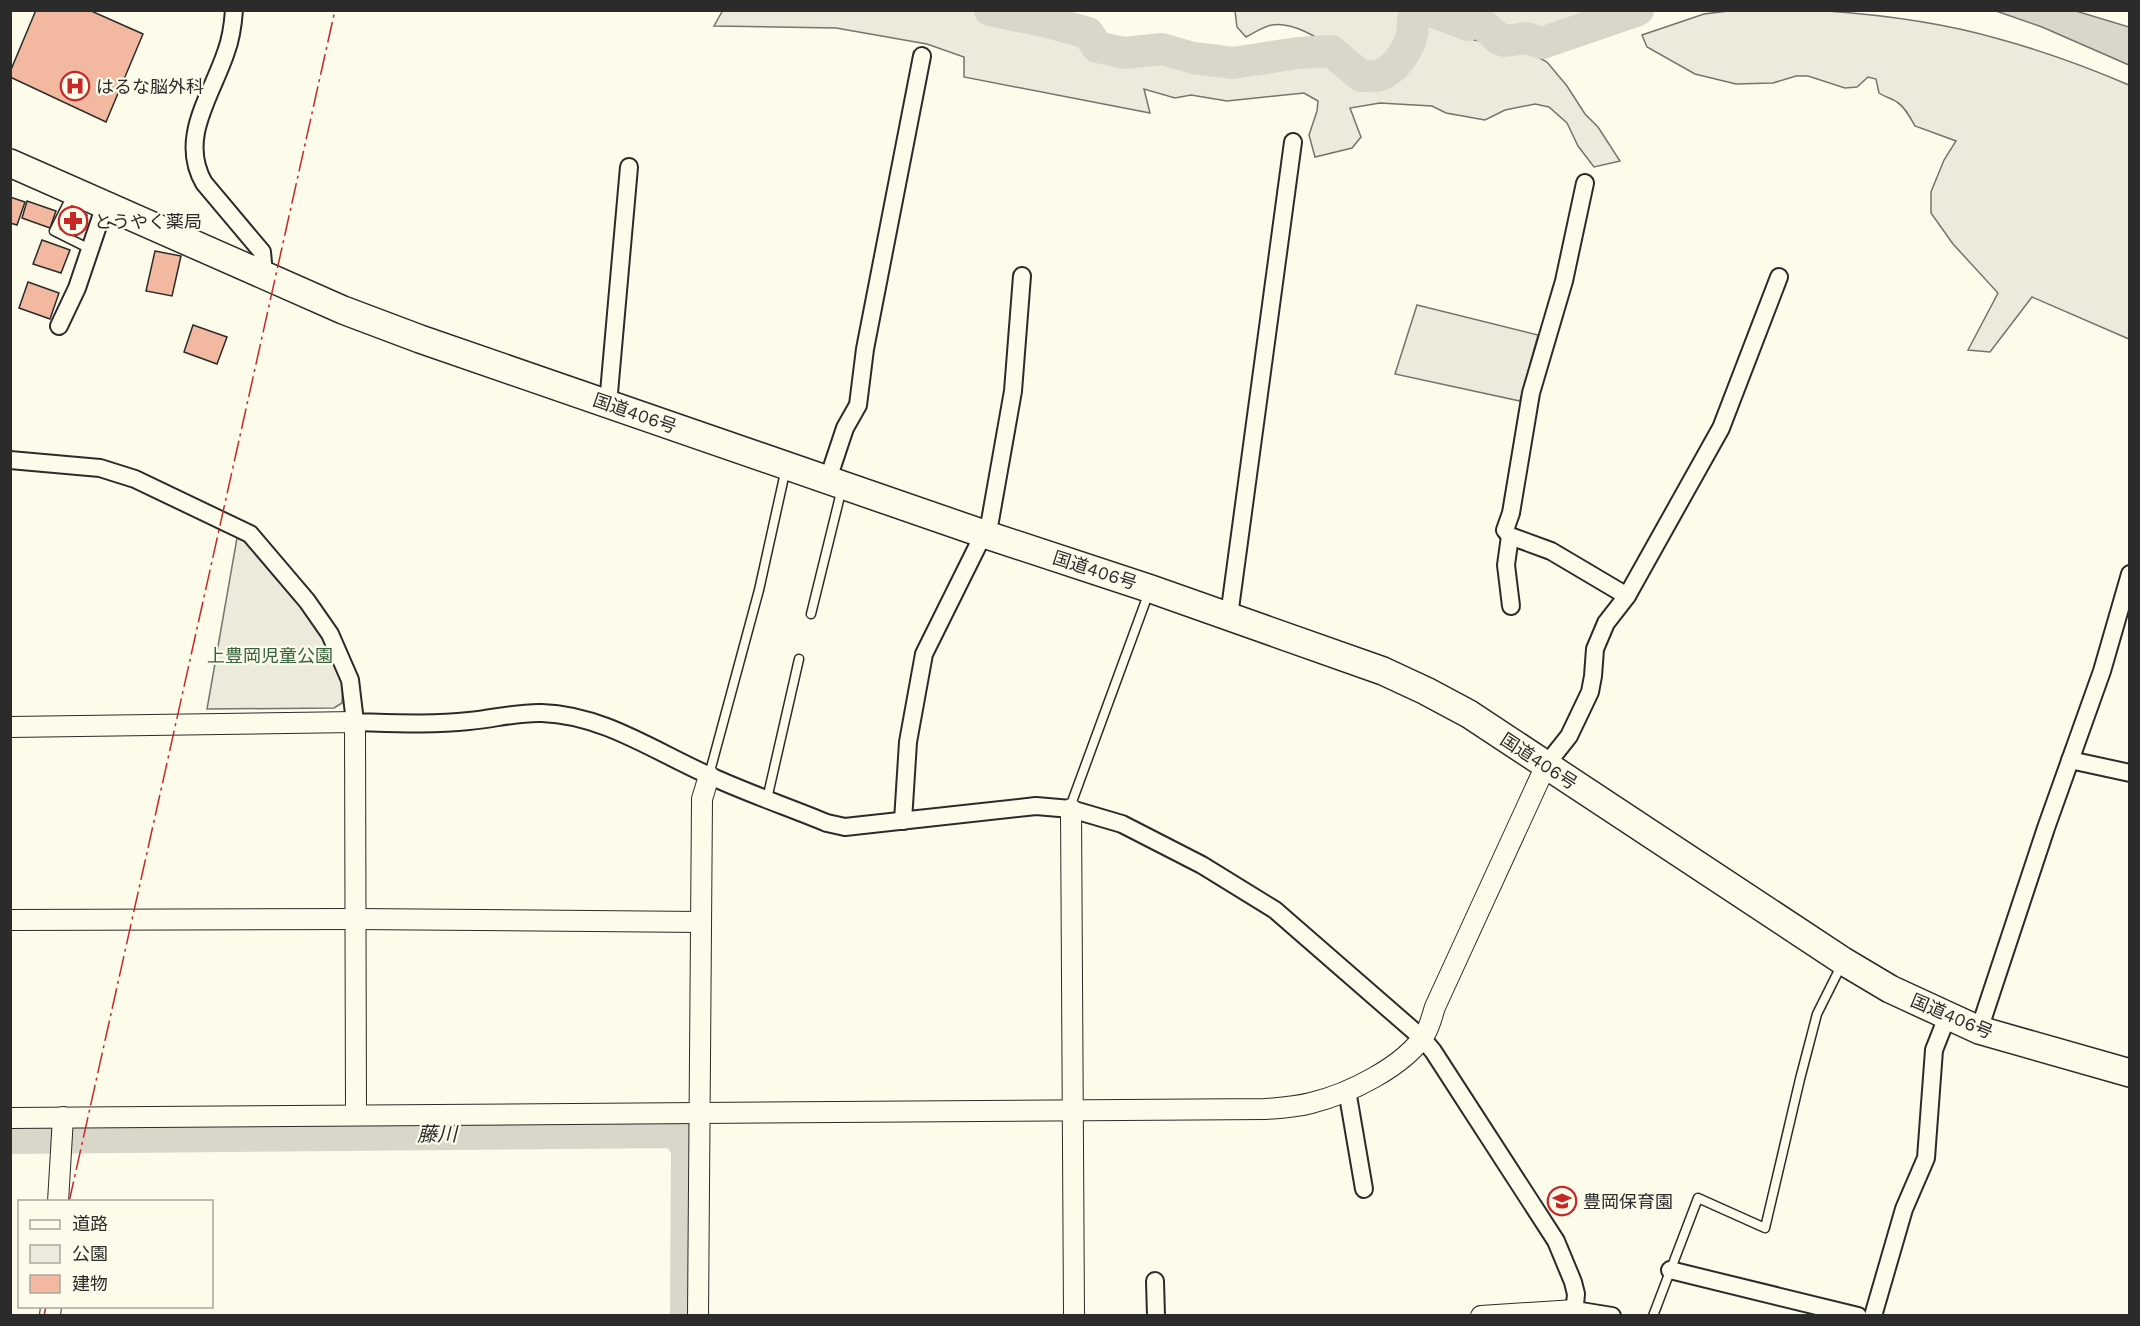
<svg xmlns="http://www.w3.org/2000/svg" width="2140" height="1326" font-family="'Work Sans','Noto Sans JP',sans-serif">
  <rect width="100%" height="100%" fill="#fdfbea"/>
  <!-- green -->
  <g fill="#ecebdb" stroke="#74746e" stroke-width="1.5">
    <path d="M 723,10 L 990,11 L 1048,22 L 1088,33 L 1097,47 L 1124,53 L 1162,49 L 1193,58 L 1233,63 L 1298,53 L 1330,51 C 1321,36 1290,22 1272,25 C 1264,26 1254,33 1246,37 L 1237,27 L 1235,11 L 1413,11 L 1409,17 C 1412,33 1403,47 1396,62 L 1388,66 L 1400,65 L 1417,35 L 1416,21 L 1418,16 L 1425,13 L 1432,14 L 1471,39 L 1534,55 L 1547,62 L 1567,86 L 1585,114 L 1598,127 L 1620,161 L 1594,167 L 1578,146 L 1567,123 L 1549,107 L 1535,104 L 1505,110 L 1485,120 L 1446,113 L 1432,106 L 1380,103 L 1350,108 L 1361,137 L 1352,148 L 1315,157 L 1309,135 L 1317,111 L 1318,101 L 1304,93 L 1227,101 L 1191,95 L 1175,98 L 1144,89 L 1150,113 L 964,77 L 964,57 L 927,44 L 836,28 L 714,26 Z"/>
    <path d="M 1435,11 L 1624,11 L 1543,37 L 1515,34 L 1507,38 L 1501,36 L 1481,20 L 1473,18 L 1467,20 L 1443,15 Z"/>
    <path d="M 1827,11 C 1884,15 1944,23 1999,39 C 2043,51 2087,67 2129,85 L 2129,339 L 2032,297 L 1990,352 L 1968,350 L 1998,293 L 1953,244 L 1931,213 L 1931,192 L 1944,160 L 1956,141 L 1915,126 C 1910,117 1905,107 1897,102 C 1891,98 1885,97 1879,93 L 1876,79 L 1868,77 L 1857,87 L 1845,88 L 1808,76 L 1796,76 L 1773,83 L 1736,84 L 1695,74 L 1647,47 L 1642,35 L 1704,14 L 1736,10 Z"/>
    <path d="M 1417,305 L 1538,335 L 1520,401 L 1395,374 Z"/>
    <path d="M 237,538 L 244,541 L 300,604 L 322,635 L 343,680 L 342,703 L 334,708 L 207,709 Z"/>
  </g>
  <!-- water -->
  <path fill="#d8d7c9" stroke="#74746e" stroke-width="1.5" d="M 1996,11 L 2076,11 L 2129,27 L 2129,65 L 2042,27 Z"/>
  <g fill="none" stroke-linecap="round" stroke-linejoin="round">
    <!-- river -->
    <g stroke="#d8d7c9" stroke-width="32">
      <path d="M 990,10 L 1048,22 L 1088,33 L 1097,47 L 1124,53 L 1162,49 L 1193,58 L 1233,63 L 1298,53 L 1331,51 L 1361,76 C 1366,76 1374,77 1380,75 C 1395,70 1409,49 1412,34 C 1415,23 1408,15 1422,10"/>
      <path d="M 1428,10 L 1468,25 L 1473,21 L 1480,22 L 1499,39 L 1505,41 L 1526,38 L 1542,43 L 1638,10"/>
      <path d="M 10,1138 L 675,1132 L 687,1147 L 686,1316"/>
    </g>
  </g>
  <!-- building -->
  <g fill="#f2b8a0" stroke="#2b2b2b" stroke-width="1.5">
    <path d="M 36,10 L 89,10 L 143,34 L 106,122 L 10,77 L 10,72 Z"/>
    <path d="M 10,197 L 25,202 L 17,225 L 10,223 Z"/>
    <path d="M 27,201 L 56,211 L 50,228 L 22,218 Z"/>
    <path d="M 69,206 L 87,215 L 77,235 L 59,227 Z"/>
    <path d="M 42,240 L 70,250 L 61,273 L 33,264 Z"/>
    <path d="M 155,251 L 181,256 L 172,296 L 146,291 Z"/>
    <path d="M 28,282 L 59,293 L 50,319 L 19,308 Z"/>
    <path d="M 193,325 L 227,337 L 217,364 L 184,352 Z"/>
  </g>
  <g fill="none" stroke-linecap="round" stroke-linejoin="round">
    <!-- service casing -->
    <g stroke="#2b2b2b" stroke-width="11">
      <g id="service">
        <path d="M 72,195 L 54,231 L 90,249"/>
        <path d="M 811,614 L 842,488"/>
        <path d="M 709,775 L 759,590 L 786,468"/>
        <path d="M 767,799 L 799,659"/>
        <path d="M 1071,808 L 1073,799 L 1149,592"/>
        <path d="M 1653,1316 L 1698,1198 L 1765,1228 L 1800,1079 L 1817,1014 L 1842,964"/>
      </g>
    </g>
    <!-- minor casing -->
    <g stroke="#2b2b2b" stroke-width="20">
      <g id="minor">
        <path d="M 234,10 C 233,24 231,39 226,52 C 212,95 178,138 204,183 L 262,252 L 263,263 L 261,273"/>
        <path d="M 1585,183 L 1564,281 L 1531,393 L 1511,513 L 1505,530 L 1510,536 L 1551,551 L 1627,596"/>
        <path d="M 59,326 L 77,288 L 105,205"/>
        <path d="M 608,404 L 629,167"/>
        <path d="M 10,460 L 100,468 L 135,479 L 250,534 L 307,601 L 330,634 L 350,680 L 355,722 C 393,723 432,725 469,721 C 493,719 518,712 542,713 C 603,715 654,751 708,775 C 747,793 788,807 827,823 L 845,827 L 863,825 L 1036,806 L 1071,809 L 1122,824 L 1202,865 L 1275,910 L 1422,1038 L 1433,1051 L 1556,1241 L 1573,1282 L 1576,1294 L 1574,1316"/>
        <path d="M 828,479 L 845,428 L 858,405 L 865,349 L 922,56"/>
        <path d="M 1510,536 L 1506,565 L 1511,606"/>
        <path d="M 1229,616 L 1293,142"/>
        <path d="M 2070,760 L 2130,773"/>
        <path d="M 1546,765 L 1569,736 L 1590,692 L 1593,676 L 1595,649 L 1606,623 L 1627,596 L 1721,428 L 1779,277"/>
        <path d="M 903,821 L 908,742 L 924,654 L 990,521 L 1013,391 L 1022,276"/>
        <path d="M 1979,1030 L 2046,828 L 2102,671 L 2130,574"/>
        <path d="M 1347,1090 L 1364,1189"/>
        <path d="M 1670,1270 L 1858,1316"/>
        <path d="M 1155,1281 L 1156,1316"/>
        <path d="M 1575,1310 L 1612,1316"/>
        <path d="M 1873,1316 L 1904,1209 L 1926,1158 L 1934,1050 L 1947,1017"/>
      </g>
    </g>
    <!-- tertiary casing -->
    <g stroke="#2b2b2b" stroke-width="22">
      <g id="tertiary">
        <path d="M 10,727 L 355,722 L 356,1115"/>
        <path d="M 1071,809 L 1074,1316"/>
        <path d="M 10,920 L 356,919 L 701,922"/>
        <path d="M 10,1118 L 1265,1109 C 1281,1108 1296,1107 1311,1103 C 1348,1094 1404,1067 1425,1034 C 1430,1026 1432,1016 1435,1007 L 1546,765"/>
        <path d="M 58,1202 L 63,1117"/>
        <path d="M 50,1316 L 51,1306"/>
        <path d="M 698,1316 L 702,799 L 709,776"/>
        <path d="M 1481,1316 L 1575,1310"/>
      </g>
    </g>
    <!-- trunk casing -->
    <g stroke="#2b2b2b" stroke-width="30">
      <path id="trunk" d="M 10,163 L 343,310 L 420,339 L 984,534 L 1151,589 L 1383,671 L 1426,691 L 1469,714 L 1843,961 L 1890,989 L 1979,1030 L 2130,1073"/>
    </g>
    <!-- service -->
    <use href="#service" stroke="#fdfbea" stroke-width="8"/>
    <!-- minor -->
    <use href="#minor" stroke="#fdfbea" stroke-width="16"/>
    <!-- tertiary -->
    <use href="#tertiary" stroke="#fdfbea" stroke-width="20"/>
    <!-- trunk -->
    <use href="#trunk" stroke="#fdfbea" stroke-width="27"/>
    <!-- power -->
    <g stroke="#c62828" stroke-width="1.5" stroke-dasharray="21 4.5 3 4.5" stroke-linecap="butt">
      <path d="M 69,1202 L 335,10"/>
      <path d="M 44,1316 L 46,1306"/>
    </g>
  </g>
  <!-- icons -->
  <defs>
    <g id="hospital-ring" transform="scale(1.5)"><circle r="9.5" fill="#fdfbea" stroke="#c62828" stroke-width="1.5"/><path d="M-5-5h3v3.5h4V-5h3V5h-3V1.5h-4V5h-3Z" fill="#c62828"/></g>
    <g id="pharmacy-ring" transform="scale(1.5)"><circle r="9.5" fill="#fdfbea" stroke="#c62828" stroke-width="1.5"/><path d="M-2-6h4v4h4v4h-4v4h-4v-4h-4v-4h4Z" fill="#c62828"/></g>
    <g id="school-ring" transform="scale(1.5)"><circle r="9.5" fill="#fdfbea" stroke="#c62828" stroke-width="1.5"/><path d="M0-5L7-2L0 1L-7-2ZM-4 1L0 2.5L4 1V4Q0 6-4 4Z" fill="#c62828"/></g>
  </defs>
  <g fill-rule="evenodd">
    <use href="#hospital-ring" x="75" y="86"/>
    <use href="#pharmacy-ring" x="73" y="221"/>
    <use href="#school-ring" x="1562" y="1201"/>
  </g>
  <g text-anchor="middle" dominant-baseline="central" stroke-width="4.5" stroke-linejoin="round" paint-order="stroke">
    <!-- poi labels -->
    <g font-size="18" fill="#2b2b2b" stroke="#fdfbea" text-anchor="start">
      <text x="96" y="86">はるな脳外科</text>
      <text x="94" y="221">とうやく薬局</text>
      <text x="1583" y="1201">豊岡保育園</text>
    </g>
    <!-- street labels -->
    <g font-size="18" fill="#2b2b2b" stroke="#fdfbea">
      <text transform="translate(635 413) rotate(19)">国道406号</text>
      <text transform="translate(1095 570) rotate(18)">国道406号</text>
      <text transform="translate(1539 761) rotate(33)">国道406号</text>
      <text transform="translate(1952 1016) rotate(23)">国道406号</text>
    </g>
    <!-- park labels -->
    <g font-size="18" fill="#34623c" stroke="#fdfbea">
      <text x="270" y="655">上豊岡児童公園</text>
    </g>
    <!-- water labels -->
    <g font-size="20" font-style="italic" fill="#2b2b2b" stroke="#fdfbea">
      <text x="437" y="1134">藤川</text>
    </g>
  </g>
  <!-- border -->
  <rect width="2140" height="1326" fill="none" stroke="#2b2b2b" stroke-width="24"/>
  <!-- legend -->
  <rect x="18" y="1200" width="195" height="108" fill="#fdfbea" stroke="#a9a89e" stroke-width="1.5"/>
  <rect x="30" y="1220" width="30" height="9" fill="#fdfbea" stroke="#a9a89e" stroke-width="1.5"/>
  <text x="72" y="1230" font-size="18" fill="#2b2b2b">道路</text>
  <rect x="30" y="1245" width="30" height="18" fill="#ecebdb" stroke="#a9a89e" stroke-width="1.5"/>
  <text x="72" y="1260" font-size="18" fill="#2b2b2b">公園</text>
  <rect x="30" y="1275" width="30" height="18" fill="#f2b8a0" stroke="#a9a89e" stroke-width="1.5"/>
  <text x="72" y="1290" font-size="18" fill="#2b2b2b">建物</text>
</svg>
